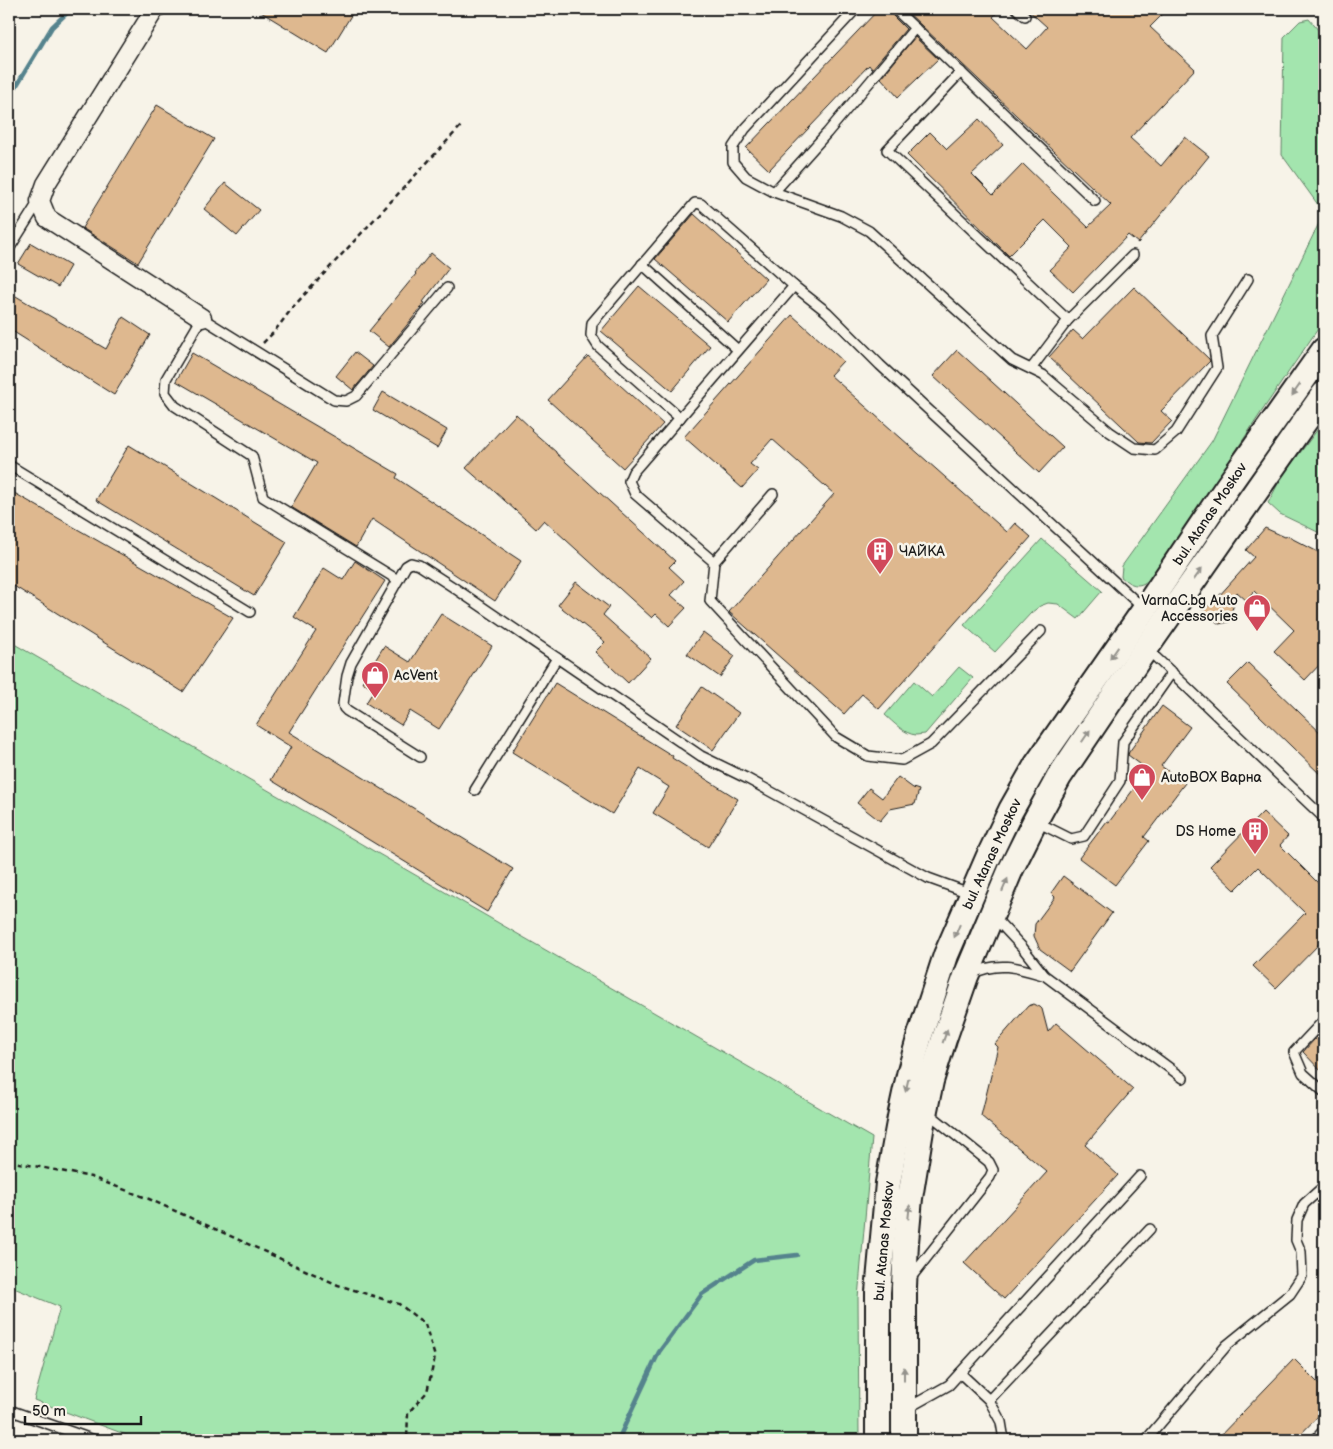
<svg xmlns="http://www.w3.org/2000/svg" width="1333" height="1449" font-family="'Balsamiq Sans',sans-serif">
  <rect width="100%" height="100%" fill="#f7f3e8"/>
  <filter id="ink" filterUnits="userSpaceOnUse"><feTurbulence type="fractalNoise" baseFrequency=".02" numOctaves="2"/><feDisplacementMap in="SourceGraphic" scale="10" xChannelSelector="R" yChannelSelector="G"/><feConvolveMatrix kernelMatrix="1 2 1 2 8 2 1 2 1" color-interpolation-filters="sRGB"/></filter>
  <g filter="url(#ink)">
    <!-- green -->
    <g fill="#a3e5ae" stroke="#608065">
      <path d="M 1309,19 L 1324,37 L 1324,320 L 1264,408 L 1161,565 C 1154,574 1145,589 1132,584 C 1128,583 1124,579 1121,577 L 1122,566 L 1212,441 L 1324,213 L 1282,155 L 1284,37 L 1300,21 Z"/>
      <path d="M 1324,421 L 1324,535 L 1280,514 L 1268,503 L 1281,478 Z"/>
      <path d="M 1042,539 L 1102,591 L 1078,619 L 1058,604 L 1048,603 L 1040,606 L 1031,613 L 995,652 L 964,625 Z"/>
      <path d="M 9,641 L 872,1138 L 858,1298 L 859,1440 L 140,1440 L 34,1400 L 60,1307 L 9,1286 Z"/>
      <path d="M 959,667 L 973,678 L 925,734 C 922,734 919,735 916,735 C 904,734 893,722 885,715 L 914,681 L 932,697 Z"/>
    </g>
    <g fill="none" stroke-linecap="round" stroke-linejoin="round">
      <!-- stream -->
      <g stroke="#55838d" stroke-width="4.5">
        <path d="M 9,98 L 52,27 L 71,9"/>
        <path d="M 618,1440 L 659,1352 L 702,1294 L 754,1260 L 797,1255"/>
      </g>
    </g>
    <!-- building -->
    <g fill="#deb88f" stroke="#1c1c1c">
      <path d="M 256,9 L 355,9 L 328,53 Z"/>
      <path d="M 879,9 L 889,9 L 891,14 L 906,29 L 872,69 L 869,65 L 769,170 L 746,148 Z"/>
      <path d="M 904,9 L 1000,9 L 993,17 L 1027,49 L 1047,27 L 1027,9 L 1168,9 L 1150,27 L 1195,69 L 1130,138 L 1161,166 L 1185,137 L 1209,156 L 1138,243 L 1128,235 L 1073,292 L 1050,270 L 1072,247 L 1045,220 L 1009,256 L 907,155 L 930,132 L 947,149 L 979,119 L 1003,145 L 972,174 L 993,195 L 1023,164 L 1088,227 L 1111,205 Z"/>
      <path d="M 915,37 L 938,59 L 898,97 L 881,78 Z"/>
      <path d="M 157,105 L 214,139 L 138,263 L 82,228 Z"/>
      <path d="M 225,183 L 259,210 L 237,236 L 204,209 Z"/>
      <path d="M 694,214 L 766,279 L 728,322 L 655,259 Z"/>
      <path d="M 31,243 L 70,266 L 58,287 L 18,264 Z"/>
      <path d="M 431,253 L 449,268 L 423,302 L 425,303 L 389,347 L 369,331 L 416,274 L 415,273 Z"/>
      <path d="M 639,286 L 710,346 L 672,391 L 601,331 Z"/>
      <path d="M 1134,287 L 1209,359 L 1210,361 L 1161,411 L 1172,421 L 1151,443 L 1139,442 L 1049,357 L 1073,330 L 1083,339 Z"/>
      <path d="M 9,292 L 106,349 L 123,317 L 150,335 L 114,395 L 9,329 Z"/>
      <path d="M 792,315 L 843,361 L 830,375 L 1007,532 L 1015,523 L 1031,537 L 879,709 L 862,694 L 844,714 L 729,612 L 834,494 L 772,439 L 750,464 L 758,470 L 742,488 L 684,437 Z"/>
      <path d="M 957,350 L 1063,447 L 1039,473 L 933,376 Z"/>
      <path d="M 355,352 L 373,366 L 353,390 L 336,376 Z"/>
      <path d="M 192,353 L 398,474 L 396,478 L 521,561 L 495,601 L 372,519 L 356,547 L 291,507 L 317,463 L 176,381 Z"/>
      <path d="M 588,356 L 663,424 L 623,468 L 548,400 Z"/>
      <path d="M 383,392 L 447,430 L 437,448 L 373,410 Z"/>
      <path d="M 516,414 L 532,429 L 531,430 L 556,452 L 556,453 L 675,561 L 669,567 L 684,581 L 671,595 L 686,608 L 669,626 L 656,614 L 652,618 L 544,520 L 536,529 L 484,482 L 483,483 L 466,468 Z"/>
      <path d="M 129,445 L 287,542 L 254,596 L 96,500 Z"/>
      <path d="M 9,490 L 233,618 L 183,692 L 9,583 Z"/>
      <path d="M 1265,528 L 1285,537 L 1287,536 L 1320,553 L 1324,557 L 1324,660 L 1305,680 L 1274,651 L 1294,630 L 1254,591 L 1247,601 L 1237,592 L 1229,622 L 1219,624 L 1200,608 L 1211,605 L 1215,594 L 1218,597 L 1254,557 L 1246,550 Z"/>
      <path d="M 355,561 L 385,581 L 289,732 L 513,869 L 487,912 L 271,780 L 291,747 L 256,725 L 316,631 L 294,617 L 324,568 L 343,580 Z"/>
      <path d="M 576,582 L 609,607 L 603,615 L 651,658 L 628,683 L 595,652 L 605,642 L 558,605 Z"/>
      <path d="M 441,614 L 492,646 L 439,729 L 410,711 L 401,725 L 366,703 L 374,690 L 362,682 L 384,646 L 410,662 Z"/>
      <path d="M 703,632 L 735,656 L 720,677 L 687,654 Z"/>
      <path d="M 1248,663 L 1324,736 L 1324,778 L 1227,684 Z"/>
      <path d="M 555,683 L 673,756 L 672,758 L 738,799 L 708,847 L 653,813 L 669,787 L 640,769 L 612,814 L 512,752 Z"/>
      <path d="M 702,687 L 739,713 L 713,750 L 676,725 Z"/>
      <path d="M 1162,706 L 1190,727 L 1161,766 L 1185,783 L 1144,837 L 1149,841 L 1115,885 L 1079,858 L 1107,821 L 1109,822 L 1148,770 L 1128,755 L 1129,752 Z"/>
      <path d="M 898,777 L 913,788 L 919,790 L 915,804 L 890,809 L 880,821 L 857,803 L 869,788 L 882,798 Z"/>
      <path d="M 1263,812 L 1288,836 L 1280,845 L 1324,889 L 1324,939 L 1276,988 L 1253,966 L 1305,913 L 1258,867 L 1235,890 L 1210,866 Z"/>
      <path d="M 1063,876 L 1112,913 L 1070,971 L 1040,949 L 1034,936 L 1035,924 L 1055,897 L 1051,893 Z"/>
      <path d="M 1034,1004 L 1040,1007 L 1042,1009 L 1048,1032 L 1056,1023 L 1133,1089 L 1085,1145 L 1118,1175 L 1004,1299 L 964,1263 L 1047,1172 L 981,1116 L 998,1047 L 995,1044 L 1028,1006 Z"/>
      <path d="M 1324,1029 L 1324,1074 L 1303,1052 Z"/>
      <path d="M 1294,1359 L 1324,1389 L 1324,1410 L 1295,1440 L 1216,1440 Z"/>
    </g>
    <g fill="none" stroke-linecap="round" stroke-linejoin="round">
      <!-- service casing -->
      <g stroke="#1c1c1c" stroke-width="12">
        <g id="service">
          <path d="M 856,9 L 745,129 L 733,147 L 733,162 L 746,177 L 774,192 L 841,216 L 869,231 L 1012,360 L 1043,375 L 1110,432 L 1134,448 L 1155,450 L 1176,432 L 1217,368 L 1212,336 L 1248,279"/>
          <path d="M 895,9 L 1095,201"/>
          <path d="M 1017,9 L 1025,16"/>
          <path d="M 961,72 L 887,150 L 1068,320"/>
          <path d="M 774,192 L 827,133 L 915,28"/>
          <path d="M 9,249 L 39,201"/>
          <path d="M 642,264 L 738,350"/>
          <path d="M 1031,369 L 1068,320 L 1133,255"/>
          <path d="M 680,418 L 598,346 L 591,335 L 592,323 L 695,203 L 701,204 L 794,286"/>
          <path d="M 9,465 L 250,612"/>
          <path d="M 714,562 L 773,494"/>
          <path d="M 398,580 L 263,497 L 252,456 L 175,406 L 165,393 L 166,379 L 202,318 L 334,400 L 346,401 L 356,396 L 447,288"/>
          <path d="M 1041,631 L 931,744 L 902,760 L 868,756 L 836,737 L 710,601 L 714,562 L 635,494 L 629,481 L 633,472 L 794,286 L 827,312 L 880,365 L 1143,608"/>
          <path d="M 1146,648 L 1324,818"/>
          <path d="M 420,757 L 347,711 L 344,708 L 343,704 L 347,676 L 351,663 L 406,566 L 411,563 L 419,565 L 453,587 L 701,756 L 746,778 L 928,878 L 972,894"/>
          <path d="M 475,790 L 557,658"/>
          <path d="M 1035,821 L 1071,839 L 1084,836 L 1120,781 L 1123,742 L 1172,672"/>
          <path d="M 994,917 L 1022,947 L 1044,975 L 1183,1078"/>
          <path d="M 971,974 C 998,961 1017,967 1043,975"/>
          <path d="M 1324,1020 L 1294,1052 L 1303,1073 L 1324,1092"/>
          <path d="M 909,1280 L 990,1177 L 993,1170 L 989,1162 L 927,1112"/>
          <path d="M 960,1373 L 989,1400 L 1001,1422 L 1004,1440"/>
          <path d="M 989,1400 L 1150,1229"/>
          <path d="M 906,1409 L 949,1385 L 1140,1176"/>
          <path d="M 9,1410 L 94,1440"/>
          <path d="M 1146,1440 L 1227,1345 L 1290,1294 L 1302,1276 L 1301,1252 L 1296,1240 L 1297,1220 L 1304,1204 L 1324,1186"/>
          <path d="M 1315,1440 L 1324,1430"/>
        </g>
      </g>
      <!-- minor casing -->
      <g stroke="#1c1c1c" stroke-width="21">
        <path id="minor" d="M 155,9 L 46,184 L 40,201 L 47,218 L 202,318"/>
      </g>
      <!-- secondary casing -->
      <g stroke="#1c1c1c" stroke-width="28">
        <g id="secondary">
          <path d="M 878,1440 L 878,1292 L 888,1183 L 900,1117 L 909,1075 L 920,1035 L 946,955 L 988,858 L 1011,810 L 1037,764 L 1145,609 L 1227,487 L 1324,350"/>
          <path d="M 904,1440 L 904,1287 L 906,1242 L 910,1198 L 922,1124 L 931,1081 L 944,1039 L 966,976 L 1011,869 L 1035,821 L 1059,777 L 1140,657 L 1324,394"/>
        </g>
      </g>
      <!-- path -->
      <g stroke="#1c1c1c" stroke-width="2.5" stroke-dasharray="5 4" stroke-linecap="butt">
        <path d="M 263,343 L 274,332 L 293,307 L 461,126"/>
        <path d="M 9,1161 L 91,1177 L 149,1199 L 338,1285 L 399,1304 L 425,1324 L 435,1357 L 427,1392 L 408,1413 L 407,1440"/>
      </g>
      <!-- service -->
      <use href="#service" stroke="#f7f3e8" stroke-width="9"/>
      <!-- minor -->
      <use href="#minor" stroke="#f7f3e8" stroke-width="18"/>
      <!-- secondary -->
      <use href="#secondary" stroke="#f7f3e8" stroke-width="24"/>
    </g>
    <!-- one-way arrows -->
    <defs><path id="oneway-solid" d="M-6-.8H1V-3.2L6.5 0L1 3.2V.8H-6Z" transform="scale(1.25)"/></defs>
    <g fill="#94928c">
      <use href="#oneway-solid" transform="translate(1296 390) rotate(125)"/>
      <use href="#oneway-solid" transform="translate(1198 574) rotate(-55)"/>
      <use href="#oneway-solid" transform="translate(1114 653) rotate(125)"/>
      <use href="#oneway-solid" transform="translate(1086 736) rotate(-56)"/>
      <use href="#oneway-solid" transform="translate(1005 885) rotate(-67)"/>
      <use href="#oneway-solid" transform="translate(957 931) rotate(113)"/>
      <use href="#oneway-solid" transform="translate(945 1036) rotate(-71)"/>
      <use href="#oneway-solid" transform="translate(907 1085) rotate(103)"/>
      <use href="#oneway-solid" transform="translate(909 1212) rotate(-84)"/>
      <use href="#oneway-solid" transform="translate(904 1374) rotate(-90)"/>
    </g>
  </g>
  <!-- icons -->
  <defs>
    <g id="building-pin" transform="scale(1.4375)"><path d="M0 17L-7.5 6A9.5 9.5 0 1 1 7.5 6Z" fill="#d1495b" stroke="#f7f3e8"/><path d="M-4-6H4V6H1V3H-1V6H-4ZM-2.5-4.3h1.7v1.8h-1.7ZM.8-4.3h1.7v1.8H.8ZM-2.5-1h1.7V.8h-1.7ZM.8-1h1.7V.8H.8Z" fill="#fff"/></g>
    <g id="shop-pin" transform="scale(1.4375)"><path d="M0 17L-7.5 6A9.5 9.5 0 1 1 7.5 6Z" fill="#d1495b" stroke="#f7f3e8"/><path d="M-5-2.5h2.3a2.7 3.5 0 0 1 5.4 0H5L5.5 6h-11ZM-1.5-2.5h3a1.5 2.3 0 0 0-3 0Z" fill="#fff"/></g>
  </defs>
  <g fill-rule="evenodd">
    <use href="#building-pin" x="880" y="551"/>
    <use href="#shop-pin" x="1257" y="608"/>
    <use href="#shop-pin" x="375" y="675"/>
    <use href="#shop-pin" x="1142" y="777"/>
    <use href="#building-pin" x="1255" y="831"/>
  </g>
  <g text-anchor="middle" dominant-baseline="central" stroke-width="5" stroke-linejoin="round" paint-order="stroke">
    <!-- street labels -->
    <g font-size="14" fill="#1c1c1c" stroke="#f7f3e8">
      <text transform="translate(1210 514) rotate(-56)">bul. Atanas Moskov</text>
      <text transform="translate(992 854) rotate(-65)">bul. Atanas Moskov</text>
      <text transform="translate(884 1241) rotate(-85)">bul. Atanas Moskov</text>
    </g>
    <!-- poi labels -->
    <g font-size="14" fill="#1c1c1c" stroke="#f7f3e8" text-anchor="start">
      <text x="899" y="551">ЧАЙКА</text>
      <text x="1238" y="600" text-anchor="end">VarnaC.bg Auto<tspan x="1238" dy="16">Accessories</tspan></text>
      <text x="394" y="675">AcVent</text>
      <text x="1161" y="777">AutoBOX Варна</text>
      <text x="1236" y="831" text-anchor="end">DS Home</text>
    </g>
  </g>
  <!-- margin -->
  <rect width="1333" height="1449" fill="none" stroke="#f7f3e8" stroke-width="30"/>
  <rect x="15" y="15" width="1303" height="1419" fill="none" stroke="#1c1c1c" stroke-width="2" filter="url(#ink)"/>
  <!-- scale -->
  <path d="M25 1416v8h116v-8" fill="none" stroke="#1c1c1c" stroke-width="2.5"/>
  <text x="32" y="1416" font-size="15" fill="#1c1c1c" stroke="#f7f3e8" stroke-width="4" paint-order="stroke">50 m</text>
</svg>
